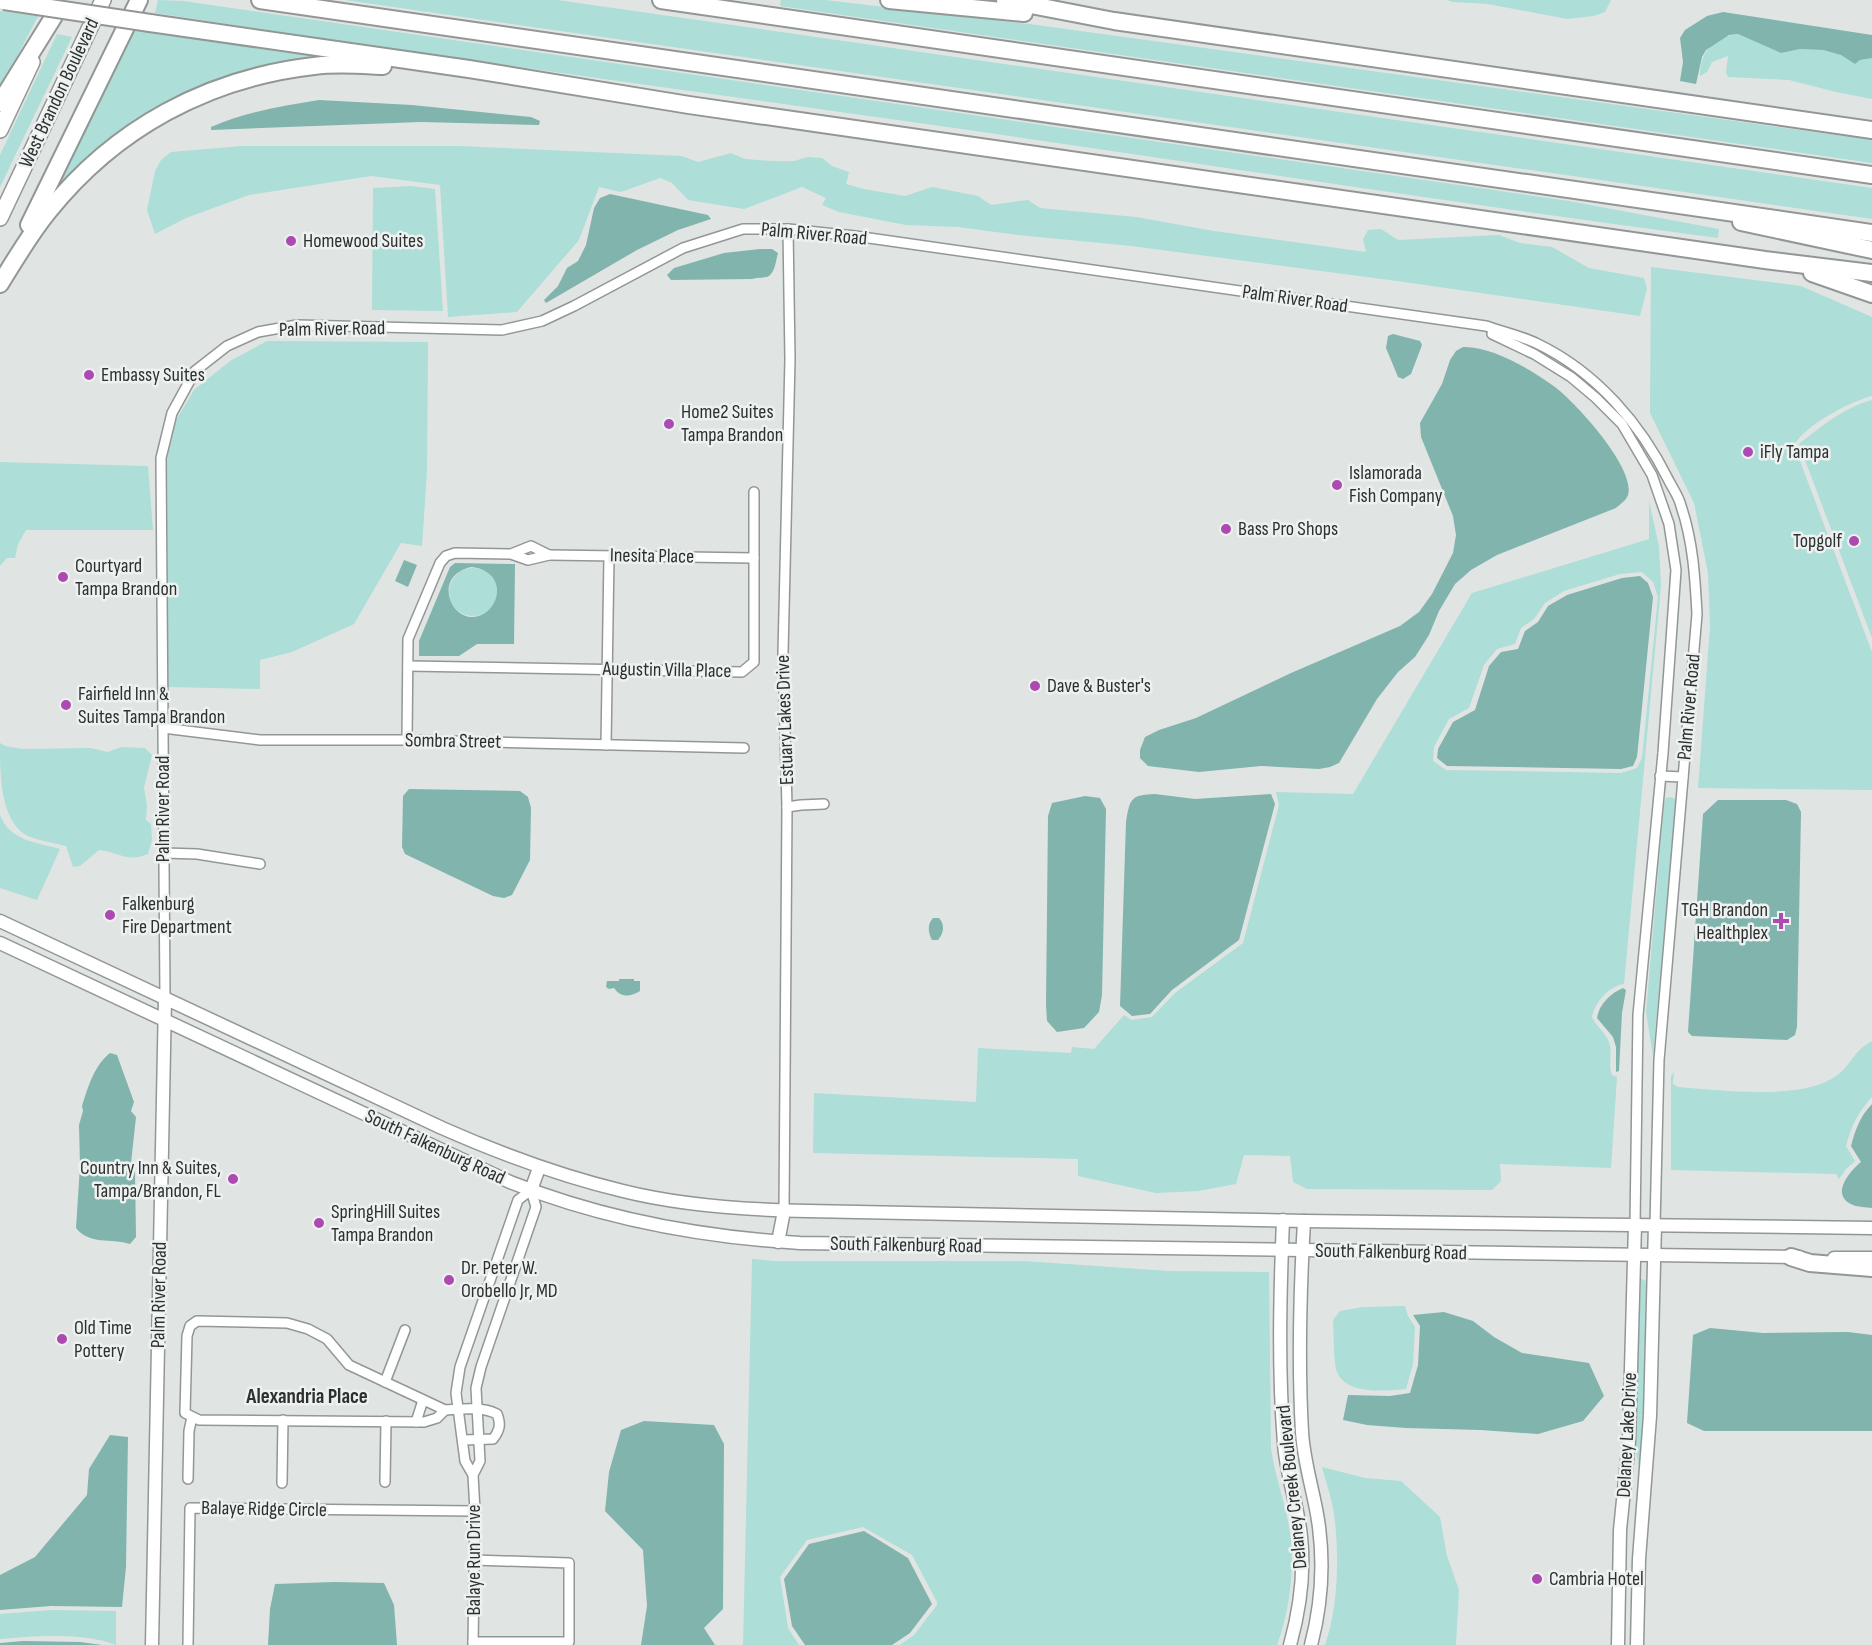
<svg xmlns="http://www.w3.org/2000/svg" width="1872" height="1645" font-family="'Sofia Sans Condensed',sans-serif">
  <rect width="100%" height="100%" fill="#e0e5e4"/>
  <!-- green -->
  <g fill="#added7" fill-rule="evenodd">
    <path d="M 158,0 L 183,1 L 1569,201 L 1719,229 L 1718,238 C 1458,204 1199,163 940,126 C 678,89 416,54 155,13 Z"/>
    <path d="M 345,0 L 557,0 L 1872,188 L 1872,219 Z"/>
    <path d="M 781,0 L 825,0 L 1037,25 L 1872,140 L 1872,163 L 780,6 Z"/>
    <path d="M 1447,0 L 1611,0 L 1605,12 L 1594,16 L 1567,19 L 1488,4 L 1453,2 Z"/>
    <path d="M 0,11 L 38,16 L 0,90 Z"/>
    <path d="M 132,30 L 321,56 L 320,59 L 223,79 L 59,192 L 55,188 Z"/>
    <path d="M 57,34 L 72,37 L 0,187 L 0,155 Z"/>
    <path d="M 1738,34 L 1781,53 L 1800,49 L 1823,50 L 1841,55 L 1855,64 L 1860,60 L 1872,58 L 1872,99 L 1836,92 L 1789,80 L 1728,77 L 1726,72 L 1728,56 L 1712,62 L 1707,72 L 1700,76 C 1700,51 1714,37 1738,34 Z"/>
    <path d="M 242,146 L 460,146 L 682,156 L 698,162 L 731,153 L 745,159 L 772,161 L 794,161 L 808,157 L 822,158 L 832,166 L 849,172 L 846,184 L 864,189 L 905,196 L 932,187 L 978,196 L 991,205 L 1028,200 L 1040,208 L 1136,217 L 1214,231 L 1366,252 L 1363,239 L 1368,230 L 1381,229 L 1398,240 L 1499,235 L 1520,243 L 1552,247 L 1589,268 L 1644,278 L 1647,289 L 1640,316 L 1397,281 L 1131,246 L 1018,235 L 958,227 L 906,225 L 839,212 L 822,205 L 826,198 L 802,187 L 744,209 L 688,200 L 672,183 L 660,178 L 621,192 L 599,187 L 579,240 L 517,312 L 448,317 L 440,185 L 371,176 L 249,195 L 186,218 L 155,234 L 147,210 L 155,171 L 161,160 L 171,152 Z"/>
    <path d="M 411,186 L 435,189 L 443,311 L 372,310 L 373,188 Z"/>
    <path d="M 1651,267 L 1801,286 L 1872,317 L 1872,396 C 1849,402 1807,424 1794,445 L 1872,652 L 1872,790 L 1698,788 L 1710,626 L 1708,573 L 1694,503 L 1650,413 Z"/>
    <path d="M 267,341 L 428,342 L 427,472 L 422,546 L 401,543 L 354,624 L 292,652 L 260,660 L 260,689 L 168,687 L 167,459 L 176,420 L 194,390 L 230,361 Z"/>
    <path d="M 1872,400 L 1872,638 L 1799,444 C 1820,427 1845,407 1872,400 Z"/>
    <path d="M 0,462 L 148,466 L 153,530 L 26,530 L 18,544 L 15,558 L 7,558 L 0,566 Z"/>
    <path d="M 1649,501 L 1659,546 L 1661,586 L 1624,984 C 1609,986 1595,1002 1592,1017 C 1597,1028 1608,1034 1610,1046 C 1612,1056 1608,1066 1612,1075 L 1617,1077 L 1611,1168 L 1500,1164 L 1501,1181 L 1492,1190 L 1307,1189 L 1293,1182 L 1290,1156 L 1244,1155 L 1236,1184 L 1198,1191 L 1156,1193 L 1078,1176 L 1078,1159 L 813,1153 L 814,1093 L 976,1102 L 978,1048 L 1071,1053 L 1072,1047 L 1094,1049 L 1124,1015 L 1131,1020 L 1152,1017 L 1175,993 L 1243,943 L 1279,805 L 1276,792 L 1353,794 L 1472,593 L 1649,539 ZM 1642,572 L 1653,582 L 1658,597 L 1642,758 L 1637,768 L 1621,773 L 1446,770 L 1433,761 L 1434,747 L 1449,719 L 1469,708 L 1484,665 L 1497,649 L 1515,644 L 1521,628 L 1534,619 L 1545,603 L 1564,591 L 1620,574 Z"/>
    <circle cx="473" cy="592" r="24"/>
    <path d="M 0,743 L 5,746 L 22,749 L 90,748 L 108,752 L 121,747 L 145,748 L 152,755 L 144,788 L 147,805 L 146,820 L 151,824 L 152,840 L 148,854 C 127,863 119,852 99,850 L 80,866 L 73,867 L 66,846 C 54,843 42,841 30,837 C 0,824 0,775 0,743 Z"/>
    <path d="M 1671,797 L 1675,799 L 1676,805 L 1653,1056 L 1646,1012 L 1664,804 L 1666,798 Z"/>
    <path d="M 0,815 C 10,841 36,842 60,849 L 37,900 L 0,888 Z"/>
    <path d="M 1872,1041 L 1872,1097 C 1858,1112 1851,1127 1846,1146 L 1855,1161 L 1846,1169 L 1839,1179 L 1836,1174 L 1671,1170 L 1671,1076 L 1674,1072 L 1673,1084 L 1678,1087 C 1719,1090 1802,1101 1836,1076 C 1851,1066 1853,1051 1872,1041 Z"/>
    <path d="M 752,1259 L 775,1261 L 1024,1261 L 1169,1271 L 1269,1272 L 1271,1449 C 1275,1475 1284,1500 1289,1526 C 1296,1562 1290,1611 1277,1645 L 900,1645 L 914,1635 L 937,1605 L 937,1602 L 912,1555 L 863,1527 L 807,1540 L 780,1577 L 788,1628 L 799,1645 L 743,1645 Z"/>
    <path d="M 1641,1279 L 1645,1280 L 1646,1283 L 1643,1440 L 1633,1531 L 1639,1469 L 1635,1442 Z"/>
    <path d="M 1405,1306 L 1408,1316 L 1415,1327 L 1413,1364 L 1406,1389 C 1385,1391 1346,1395 1337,1372 C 1333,1361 1334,1332 1333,1320 L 1340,1311 L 1363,1307 Z"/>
    <path d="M 1322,1467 L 1365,1478 L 1401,1481 L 1440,1517 L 1447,1556 L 1459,1590 L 1456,1645 L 1325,1645 C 1338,1607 1339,1562 1335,1521 C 1333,1503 1327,1485 1322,1467 Z"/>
    <path d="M 51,1610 L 116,1611 L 116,1645 C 85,1632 34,1636 0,1639 L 0,1614 Z"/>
  </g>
  <!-- water -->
  <g fill="#80b4ac" fill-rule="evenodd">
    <path d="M 1723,12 L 1872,35 L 1872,58 L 1860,60 L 1855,64 L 1841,55 L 1823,50 L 1800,49 L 1781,53 L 1738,34 L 1729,35 L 1706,50 L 1702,57 L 1696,84 L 1680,81 L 1683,62 L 1680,38 L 1685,30 L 1707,16 Z"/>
    <path d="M 319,100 L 412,105 L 531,117 L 540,121 L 539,125 L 421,122 L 211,130 L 211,127 C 245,112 282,106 319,100 Z"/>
    <path d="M 610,194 L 708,215 L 711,219 L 678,230 L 637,250 L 546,303 L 544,300 L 558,286 L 567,268 L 578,261 L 586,245 L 594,208 L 600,198 Z"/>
    <path d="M 760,249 L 772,249 L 778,253 C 776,260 775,274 767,277 C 762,278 758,277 752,279 L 671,280 L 667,275 L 674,268 L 724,253 Z"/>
    <path d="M 1393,334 L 1420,341 L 1422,345 L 1411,374 L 1403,379 L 1398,377 L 1386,348 L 1388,336 Z"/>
    <path d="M 1463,347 C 1492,346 1532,370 1555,387 C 1575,402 1636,468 1628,495 C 1626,501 1620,504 1616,508 L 1497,555 L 1471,570 L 1455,584 L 1439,611 L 1429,635 L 1415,657 L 1398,672 L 1377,699 L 1339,763 L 1330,767 L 1319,769 L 1261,766 L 1199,772 L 1148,766 L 1140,758 L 1140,750 L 1145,737 L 1159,730 L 1196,718 L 1291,673 L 1400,626 L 1419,612 L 1432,594 L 1453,553 L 1456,535 L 1453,516 L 1421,437 L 1420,423 L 1442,384 L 1450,360 L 1456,351 Z"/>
    <path d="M 404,560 L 417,565 L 408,587 L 395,581 Z"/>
    <path d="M 455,563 L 515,564 L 514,644 L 477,644 L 459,656 L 419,656 L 419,641 L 450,567 ZM 471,567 C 487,568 501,580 496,598 C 494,604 491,609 485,613 C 455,632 428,577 471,567 Z"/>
    <path d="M 1640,576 L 1648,583 L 1653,597 L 1637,757 L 1633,766 L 1621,769 L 1447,766 L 1437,758 L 1438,749 L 1453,722 L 1475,710 L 1489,666 L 1501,652 L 1518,649 L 1525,631 L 1538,622 L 1548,606 L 1567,595 L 1622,578 Z"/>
    <path d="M 409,789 L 520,791 L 528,797 L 531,808 L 530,860 L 512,895 L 504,898 L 493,896 L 405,854 L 402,847 L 403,796 Z"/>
    <path d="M 1155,794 L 1195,799 L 1271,794 L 1275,804 L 1239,940 L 1172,990 L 1150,1014 L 1132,1016 L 1120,1006 L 1126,822 C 1130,798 1131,795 1155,794 Z"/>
    <path d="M 1085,796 L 1100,798 L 1106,809 L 1102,995 L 1099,1012 L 1084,1028 L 1057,1032 L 1047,1021 L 1046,1005 L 1048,816 L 1052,803 Z"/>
    <path d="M 1718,800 L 1786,800 L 1797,804 L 1801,812 L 1797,1027 L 1795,1035 L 1787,1040 L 1692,1036 L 1688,1032 L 1703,814 Z"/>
    <path d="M 933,918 L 939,918 C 945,924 944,933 938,940 L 932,940 C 928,933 927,924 933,918 Z"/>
    <path d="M 619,979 L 634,979 L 634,981 L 640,981 L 640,991 C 630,997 621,998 614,988 L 609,989 L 606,987 L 607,981 L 619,981 Z"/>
    <path d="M 1623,988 L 1626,990 L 1622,1013 L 1619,1071 L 1616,1072 L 1616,1047 L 1613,1037 L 1597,1018 C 1599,1004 1611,993 1623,988 Z"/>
    <path d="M 110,1053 L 117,1055 L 134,1102 L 131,1111 L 136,1117 L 131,1163 L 135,1172 L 136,1237 L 130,1244 C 111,1238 89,1245 76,1228 L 80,1166 L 79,1125 L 83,1111 L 82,1106 C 88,1087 94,1066 110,1053 Z"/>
    <path d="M 1872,1104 L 1872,1208 C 1866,1207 1858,1207 1853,1205 C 1829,1195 1850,1171 1861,1162 L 1851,1146 C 1855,1131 1860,1116 1872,1104 Z"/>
    <path d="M 1444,1312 L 1473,1321 L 1494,1337 L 1522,1353 L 1589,1363 L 1604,1396 L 1583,1421 L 1538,1434 L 1481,1430 L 1406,1428 L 1367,1425 L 1343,1420 L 1348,1395 L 1390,1396 L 1410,1393 L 1418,1365 L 1420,1326 L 1413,1315 Z"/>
    <path d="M 1710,1328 L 1763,1333 L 1848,1332 L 1872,1335 L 1872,1431 L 1704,1431 L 1687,1423 L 1693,1335 Z"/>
    <path d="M 644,1421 L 714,1425 L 724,1444 L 723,1609 L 704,1628 L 715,1645 L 641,1645 L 647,1606 L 643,1550 L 605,1511 L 609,1472 L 621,1430 Z"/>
    <path d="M 110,1435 L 128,1437 L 126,1567 L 122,1607 L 51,1606 L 0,1610 L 0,1575 L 35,1557 L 87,1495 L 89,1469 Z"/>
    <path d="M 864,1531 L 908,1558 L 932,1604 L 910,1633 L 892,1645 L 805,1645 L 792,1626 L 784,1579 L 809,1544 Z"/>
    <path d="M 334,1582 L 384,1583 L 394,1605 L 397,1645 L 268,1645 L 270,1609 L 275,1584 Z"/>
    <path d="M 23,1641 L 80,1642 L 102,1645 L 0,1645 L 0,1643 Z"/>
  </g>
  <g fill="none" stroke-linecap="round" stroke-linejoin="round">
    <!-- minor casing -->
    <g stroke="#929796" stroke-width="12">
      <g id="minor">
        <path d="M 1492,334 L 1534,354 L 1571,377 L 1596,398 L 1622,424 L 1652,475 L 1669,524 L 1676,570 L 1663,753 L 1638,1015 L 1635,1225"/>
        <path d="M 549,555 L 754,558"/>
        <path d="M 408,666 L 742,672 L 754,662 L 754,492"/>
        <path d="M 163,728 L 260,740 L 407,740 L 744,748"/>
        <path d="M 407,740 L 408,639 L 440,563 L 446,556 L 455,553 L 511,554 L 528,560 L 549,555 L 531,546 L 511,554"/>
        <path d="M 606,745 L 609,556"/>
        <path d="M 1660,776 L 1683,777"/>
        <path d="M 787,807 L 801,805 L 824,804"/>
        <path d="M 164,853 L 197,854 L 260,864"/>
        <path d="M 165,999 L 161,458 L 172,413 L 195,371 L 227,346 L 258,332 L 297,325 L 502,330 L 542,321 L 574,306 L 683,248 L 743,229 L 788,229 L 855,236 L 1486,326 C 1503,332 1522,336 1538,344 C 1596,372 1641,424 1669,481 C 1673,489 1679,497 1681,506 C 1693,541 1695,577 1697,614 L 1659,1060 L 1655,1225"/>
        <path d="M 784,1211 L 787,807 L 783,653 L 790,359 L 788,229"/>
        <path d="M 197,1321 L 287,1323 L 308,1329 L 327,1339 L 349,1365 L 445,1410 L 437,1418 L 424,1422 L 199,1420 L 185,1413 L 187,1336 L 190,1326 Z"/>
        <path d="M 385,1382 L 405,1330"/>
        <path d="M 445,1410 C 462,1409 481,1406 497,1414 C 501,1424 500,1430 493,1439 L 463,1440"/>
        <path d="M 416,1422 L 423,1400"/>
        <path d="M 188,1479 L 189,1431 L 192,1417"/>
        <path d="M 385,1482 L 386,1421"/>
        <path d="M 282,1483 L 283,1420"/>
        <path d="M 473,1642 L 569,1642 L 569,1563 L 474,1560"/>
        <path d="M 188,1645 L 190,1508 L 475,1511"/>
        <path d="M 473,1645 L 475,1511 L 473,1475 L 465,1461 L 456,1393 L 460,1367 L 518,1200 L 531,1190 L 536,1207 L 481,1367 L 476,1388 L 480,1461 L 473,1475"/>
      </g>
    </g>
    <!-- tertiary casing -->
    <g stroke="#929796" stroke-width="15">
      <g id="tertiary">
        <path d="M 0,921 L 442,1128 C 501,1154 560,1176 623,1191 C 683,1206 746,1210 808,1211 L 1304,1221 L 1872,1228"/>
        <path d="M 0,943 L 510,1182 C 603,1219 701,1237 800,1243 L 1799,1257"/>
        <path d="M 531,1190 L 539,1168"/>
        <path d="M 1283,1220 C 1280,1294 1278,1370 1284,1443 C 1286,1475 1298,1505 1301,1537 C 1305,1574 1300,1609 1290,1645"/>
        <path d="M 1304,1221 C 1300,1291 1298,1362 1302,1432 C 1304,1465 1315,1495 1319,1527 C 1324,1566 1321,1607 1311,1645"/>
        <path d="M 778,1242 L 784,1211"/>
        <path d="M 1834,1258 L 1872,1258"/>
        <path d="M 152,1645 L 165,999"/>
        <path d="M 1618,1645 L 1620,1530 L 1629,1441 L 1635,1225"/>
        <path d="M 1637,1645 L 1639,1559 L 1650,1416 L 1655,1225"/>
      </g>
    </g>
    <!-- primary casing -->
    <g stroke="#929796" stroke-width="18">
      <path id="primary" d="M 0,130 L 32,62"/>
    </g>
    <!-- trunk casing -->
    <g stroke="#929796" stroke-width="18">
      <path id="trunk" d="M 0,218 L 103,0"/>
    </g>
    <!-- motorway casing -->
    <g stroke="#929796" stroke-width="20">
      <g id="motorway">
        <path d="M 260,0 L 1872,233"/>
        <path d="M 661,0 L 1872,175"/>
        <path d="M 889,0 L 1024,13"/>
        <path d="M 1005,0 L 1114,21 L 1872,130"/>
        <path d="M 150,23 L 469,69 L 689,105 L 1765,260 L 1872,273"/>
        <path d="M 0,103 L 54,16"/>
        <path d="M 1741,222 L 1872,250"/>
        <path d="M 29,225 L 139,0"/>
        <path d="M 1812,273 L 1872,294"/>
        <path d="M 0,284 C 15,260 30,234 48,212 C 115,128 208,78 314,66 C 337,63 360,65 383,66"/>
        <path d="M 1791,1257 L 1810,1263 L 1872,1268"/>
      </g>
    </g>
    <!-- minor -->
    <use href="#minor" stroke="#fff" stroke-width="9"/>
    <!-- tertiary -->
    <use href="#tertiary" stroke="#fff" stroke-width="12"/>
    <!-- primary -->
    <use href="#primary" stroke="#fff" stroke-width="15"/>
    <!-- trunk -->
    <use href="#trunk" stroke="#fff" stroke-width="15"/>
    <!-- motorway -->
    <use href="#motorway" stroke="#fff" stroke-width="16"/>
    <!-- motorway-bridge casing -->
    <g stroke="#929796" stroke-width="20" stroke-linecap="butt">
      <path id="motorway-bridge" d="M 4,1 L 150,23"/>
    </g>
    <!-- motorway-bridge -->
    <use href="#motorway-bridge" stroke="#fff" stroke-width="16"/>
  </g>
  <!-- markers -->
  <g fill="#ac4ab1" stroke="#edf2f1" stroke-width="2">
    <circle cx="291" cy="241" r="6"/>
    <circle cx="89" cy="375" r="6"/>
    <circle cx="669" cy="424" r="6"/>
    <circle cx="1748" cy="452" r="6"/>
    <circle cx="1337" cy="485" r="6"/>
    <circle cx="1226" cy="529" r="6"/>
    <circle cx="1854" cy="541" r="6"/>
    <circle cx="63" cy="577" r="6"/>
    <circle cx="1035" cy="686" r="6"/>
    <circle cx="66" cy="705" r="6"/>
    <circle cx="110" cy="915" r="6"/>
    <path d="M1778 912h6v6h6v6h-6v6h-6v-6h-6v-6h6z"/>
    <circle cx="233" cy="1179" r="6"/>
    <circle cx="319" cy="1223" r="6"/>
    <circle cx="449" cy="1280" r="6"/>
    <circle cx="62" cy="1339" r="6"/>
    <circle cx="1537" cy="1579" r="6"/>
  </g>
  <g text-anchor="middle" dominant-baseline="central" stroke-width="5" stroke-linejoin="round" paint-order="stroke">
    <!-- street labels -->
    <g font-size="20" fill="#2e3030" stroke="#edf2f1">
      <text transform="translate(59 93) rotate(-65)">West Brandon Boulevard</text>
      <text transform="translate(814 234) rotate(5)">Palm River Road</text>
      <text transform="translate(1295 299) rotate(8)">Palm River Road</text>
      <text transform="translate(332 329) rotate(-1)">Palm River Road</text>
      <text transform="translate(652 556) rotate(1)">Inesita Place</text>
      <text transform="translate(667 670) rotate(1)">Augustin Villa Place</text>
      <text transform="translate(1689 707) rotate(-85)">Palm River Road</text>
      <text transform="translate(785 720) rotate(-92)">Estuary Lakes Drive</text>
      <text transform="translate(453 741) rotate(1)">Sombra Street</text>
      <text transform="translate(163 809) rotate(-90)">Palm River Road</text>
      <text transform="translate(435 1147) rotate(25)">South Falkenburg Road</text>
      <text transform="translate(906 1245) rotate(1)">South Falkenburg Road</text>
      <text transform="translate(1391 1252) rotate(1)">South Falkenburg Road</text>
      <text transform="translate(159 1295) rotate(-89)">Palm River Road</text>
      <text transform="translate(1627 1435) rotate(-87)">Delaney Lake Drive</text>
      <text transform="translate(1292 1487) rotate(-96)">Delaney Creek Boulevard</text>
      <text transform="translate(264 1509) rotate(1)">Balaye Ridge Circle</text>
      <text transform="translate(474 1560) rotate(-90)">Balaye Run Drive</text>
    </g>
    <!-- poi labels -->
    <g font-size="20" fill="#2e3030" stroke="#edf2f1" text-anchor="start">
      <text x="303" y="241">Homewood Suites</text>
      <text x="101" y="375">Embassy Suites</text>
      <text x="681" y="412">Home2 Suites<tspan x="681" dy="23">Tampa Brandon</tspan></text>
      <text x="1760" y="452">iFly Tampa</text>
      <text x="1349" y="473">Islamorada<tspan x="1349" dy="23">Fish Company</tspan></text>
      <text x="1238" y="529">Bass Pro Shops</text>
      <text x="1842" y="541" text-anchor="end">Topgolf</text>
      <text x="75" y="566">Courtyard<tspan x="75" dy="23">Tampa Brandon</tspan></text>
      <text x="1047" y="686">Dave &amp; Buster's</text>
      <text x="78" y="694">Fairfield Inn &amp;<tspan x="78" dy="23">Suites Tampa Brandon</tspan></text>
      <text x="122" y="904">Falkenburg<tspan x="122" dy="23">Fire Department</tspan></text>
      <text x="1768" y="910" text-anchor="end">TGH Brandon<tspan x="1768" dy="23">Healthplex</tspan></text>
      <text x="221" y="1168" text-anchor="end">Country Inn &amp; Suites,<tspan x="221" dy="23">Tampa/Brandon, FL</tspan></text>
      <text x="331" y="1212">SpringHill Suites<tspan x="331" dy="23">Tampa Brandon</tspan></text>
      <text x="461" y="1268">Dr. Peter W.<tspan x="461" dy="23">Orobello Jr, MD</tspan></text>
      <text x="74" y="1328">Old Time<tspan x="74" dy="23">Pottery</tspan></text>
      <text x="1549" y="1579">Cambria Hotel</text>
    </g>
    <!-- neighbourhood labels -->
    <g font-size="21" font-weight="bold" fill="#2e3030" stroke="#edf2f1">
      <text x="307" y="1396">Alexandria Place</text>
    </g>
  </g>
</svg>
